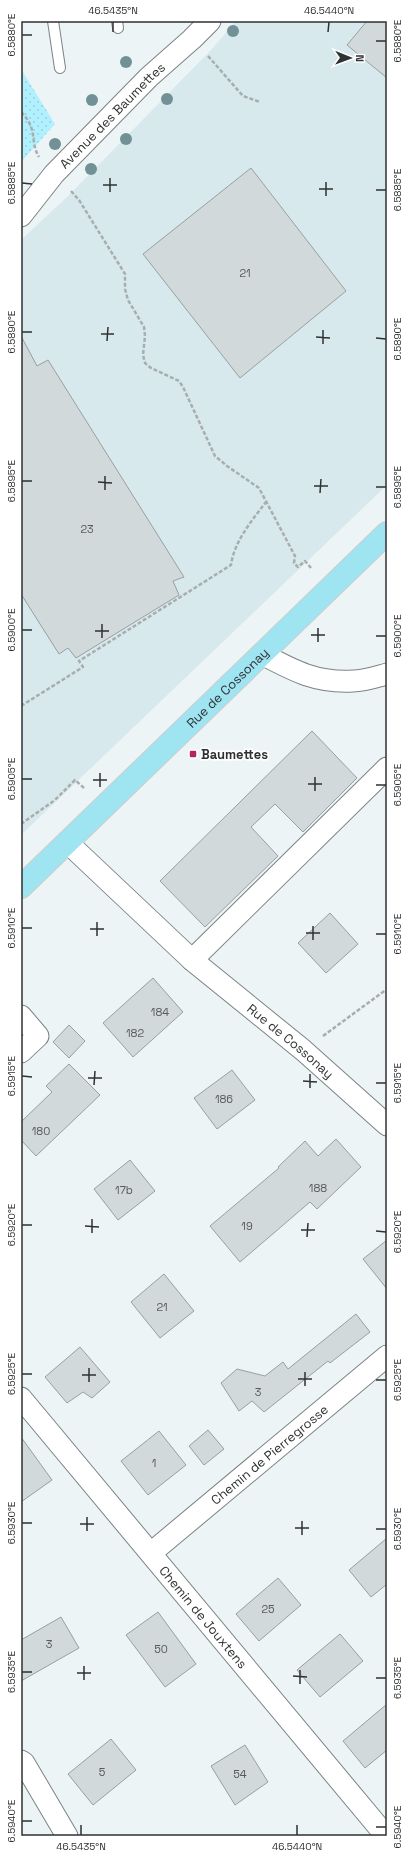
<svg xmlns="http://www.w3.org/2000/svg" width="408" height="1857" font-family="'Space Grotesk',sans-serif">
  <defs>
    <pattern id="green-dots" width="8" height="8" patternUnits="userSpaceOnUse"><rect width="8" height="8" fill="#b1f0fe"/><path d="M2 2h.1M6 6h.1" fill="none" stroke="#99ceda" stroke-width="1.8" stroke-linecap="round"/></pattern>
  </defs>
  <rect width="100%" height="100%" fill="#ecf4f6"/>
  <!-- built -->
  <path fill="#d8e9ed" d="M 236,21 L 387,21 L 387,485 L 21,835 L 21,240 L 68,196 L 211,50 Z"/>
  <!-- green -->
  <path fill="url(#green-dots)" d="M 21,69 L 55,124 L 21,162 Z"/>
  <!-- building -->
  <g fill="#d1d9da" stroke="#989fa1">
    <path d="M 367,21 L 387,21 L 387,78 L 347,45 Z"/>
    <path d="M 251,168 L 346,291 L 240,378 L 143,254 Z"/>
    <path d="M 21,336 L 37,366 L 48,360 L 184,577 L 173,581 L 179,595 L 76,658 L 68,648 L 59,654 L 21,594 Z"/>
    <path d="M 312,731 L 357,778 L 303,832 L 275,804 L 251,827 L 278,856 L 205,927 L 160,881 Z"/>
    <path d="M 330,913 L 358,944 L 326,973 L 298,943 Z"/>
    <path d="M 153,978 L 183,1012 L 133,1057 L 103,1023 Z"/>
    <path d="M 69,1025 L 85,1041 L 69,1058 L 53,1042 Z"/>
    <path d="M 69,1064 L 100,1095 L 36,1156 L 21,1140 L 21,1122 L 52,1092 L 46,1086 Z"/>
    <path d="M 232,1070 L 255,1100 L 217,1129 L 194,1098 Z"/>
    <path d="M 336,1139 L 361,1167 L 317,1209 L 310,1202 L 240,1262 L 210,1226 L 279,1168 L 278,1167 L 305,1141 L 318,1156 Z"/>
    <path d="M 130,1160 L 155,1191 L 118,1220 L 94,1189 Z"/>
    <path d="M 387,1240 L 387,1289 L 363,1259 Z"/>
    <path d="M 164,1274 L 194,1311 L 160,1338 L 131,1302 Z"/>
    <path d="M 356,1314 L 370,1332 L 330,1363 L 328,1361 L 264,1412 L 252,1401 L 239,1411 L 221,1383 L 237,1369 L 265,1376 L 283,1362 L 288,1369 Z"/>
    <path d="M 80,1347 L 110,1382 L 92,1398 L 83,1392 L 67,1403 L 45,1377 Z"/>
    <path d="M 208,1430 L 224,1449 L 204,1465 L 189,1446 Z"/>
    <path d="M 159,1431 L 186,1465 L 148,1495 L 121,1461 Z"/>
    <path d="M 21,1437 L 52,1480 L 21,1502 Z"/>
    <path d="M 387,1538 L 387,1584 L 371,1597 L 349,1570 Z"/>
    <path d="M 278,1578 L 301,1605 L 259,1641 L 236,1614 Z"/>
    <path d="M 158,1612 L 196,1664 L 165,1687 L 126,1635 Z"/>
    <path d="M 61,1617 L 79,1648 L 21,1681 L 21,1640 Z"/>
    <path d="M 340,1634 L 363,1661 L 320,1697 L 297,1670 Z"/>
    <path d="M 387,1704 L 387,1750 L 365,1768 L 343,1741 Z"/>
    <path d="M 111,1739 L 136,1770 L 93,1805 L 68,1774 Z"/>
    <path d="M 245,1745 L 268,1782 L 235,1805 L 211,1766 Z"/>
  </g>
  <g fill="none" stroke-linecap="round" stroke-linejoin="round">
    <!-- lane casing -->
    <g stroke="#7c8385" stroke-width="12">
      <g id="lane">
        <path d="M 53,21 L 60,68"/>
        <path d="M 117,21 L 118,28"/>
      </g>
    </g>
    <!-- street casing -->
    <g stroke="#7c8385" stroke-width="23">
      <g id="street">
        <path id="s1" d="M 21,216 L 54,174 L 149,77 L 192,39 L 210,21"/>
        <path d="M 262,654 C 294,671 316,683 353,681 C 364,681 376,677 387,674"/>
        <path id="s2" d="M 68,843 L 192,960 L 303,1050 L 387,1125"/>
        <path d="M 192,960 L 387,768"/>
        <path d="M 21,1016 L 38,1036 L 21,1052"/>
        <path id="s3" d="M 21,1398 L 386,1836"/>
        <path id="s4" d="M 151,1553 L 387,1356"/>
        <path d="M 21,1761 L 24,1763 L 67,1836"/>
      </g>
    </g>
    <!-- primary casing -->
    <g stroke="#cdcece" stroke-width="24">
      <g id="primary">
        <path id="s5" d="M 21,887 L 387,533"/>
      </g>
    </g>
    <!-- path -->
    <g stroke="#a8aeaf" stroke-width="2.5" stroke-dasharray="4 2" stroke-linecap="butt">
      <path d="M 208,56 L 243,96 L 260,102"/>
      <path d="M 21,112 C 39,130 29,140 39,157"/>
      <path d="M 71,191 L 79,200 L 125,274 L 125,289 L 128,300 L 144,327 L 145,336 L 143,355 L 145,363 L 151,368 L 179,381 L 183,387 L 215,456 L 227,466 L 259,488 L 295,556 L 294,563 L 298,567 L 305,561 L 311,568"/>
      <path d="M 21,706 L 83,667 L 79,661 L 231,565 C 234,542 252,520 266,502"/>
      <path d="M 21,824 L 55,800 L 75,780 L 84,788"/>
      <path d="M 323,1036 L 387,989"/>
    </g>
    <!-- lane -->
    <use href="#lane" stroke="#fff" stroke-width="10"/>
    <!-- street -->
    <use href="#street" stroke="#fff" stroke-width="21"/>
    <!-- primary -->
    <use href="#primary" stroke="#9fe4f1" stroke-width="22"/>
  </g>
  <!-- trees -->
  <g fill="#719197">
    <circle cx="233" cy="31" r="6"/>
    <circle cx="126" cy="62" r="6"/>
    <circle cx="167" cy="99" r="6"/>
    <circle cx="92" cy="100" r="6"/>
    <circle cx="126" cy="139" r="6"/>
    <circle cx="55" cy="144" r="6"/>
    <circle cx="91" cy="169" r="6"/>
  </g>
  <!-- ticks -->
  <path fill="none" stroke="#2f3132" stroke-width="1.5" d="M 113,32 L 113,22M 328,32 L 329,22M 22,35 L 32,35M 376,41 L 386,41M 22,183 L 32,184M 103,185 L 117,185M 319,189 L 333,189M 376,190 L 386,190M 110,192 L 110,178M 326,196 L 326,182M 22,332 L 32,332M 101,334 L 114,334M 316,337 L 330,338M 376,338 L 386,339M 107,341 L 108,327M 323,344 L 323,330M 22,481 L 32,481M 98,482 L 112,483M 314,486 L 328,486M 376,487 L 386,487M 105,490 L 105,476M 320,493 L 321,479M 22,630 L 32,630M 95,631 L 109,631M 311,635 L 325,635M 376,636 L 386,636M 102,638 L 102,624M 318,642 L 318,628M 22,779 L 32,779M 93,780 L 107,780M 308,784 L 322,784M 376,785 L 386,785M 100,787 L 100,773M 315,791 L 315,777M 22,928 L 32,928M 90,929 L 104,929M 306,933 L 320,933M 376,934 L 386,934M 97,936 L 97,922M 313,940 L 313,926M 22,1076 L 32,1077M 88,1078 L 102,1078M 303,1081 L 317,1082M 376,1083 L 386,1083M 94,1085 L 95,1071M 310,1088 L 310,1074M 22,1225 L 32,1225M 85,1226 L 99,1227M 301,1230 L 315,1230M 376,1231 L 386,1232M 92,1233 L 92,1219M 307,1237 L 308,1223M 22,1374 L 32,1374M 82,1375 L 96,1375M 298,1379 L 312,1379M 376,1380 L 386,1380M 89,1382 L 89,1368M 305,1386 L 305,1372M 22,1523 L 32,1523M 80,1524 L 94,1524M 295,1528 L 309,1528M 376,1529 L 386,1529M 87,1531 L 87,1517M 302,1535 L 302,1521M 22,1672 L 32,1672M 77,1673 L 91,1673M 293,1676 L 307,1677M 376,1678 L 386,1678M 84,1680 L 84,1666M 300,1684 L 300,1670M 22,1821 L 32,1821M 376,1827 L 386,1827M 81,1835 L 81,1825M 297,1835 L 297,1825"/>
  <!-- markers -->
  <rect fill="#b2255e" stroke="#fff" stroke-width="1.5" x="189" y="750" width="8" height="8" rx="2"/>
  <g text-anchor="middle" dominant-baseline="central" stroke-width="3.5" stroke-linejoin="round" paint-order="stroke">
    <!-- number labels -->
    <g font-size="11" fill="#585b5c">
      <text x="245" y="273">21</text>
      <text x="87" y="529">23</text>
      <text x="160" y="1012">184</text>
      <text x="135" y="1033">182</text>
      <text x="224" y="1099">186</text>
      <text x="41" y="1131">180</text>
      <text x="318" y="1188">188</text>
      <text x="124" y="1190">17b</text>
      <text x="247" y="1226">19</text>
      <text x="162" y="1307">21</text>
      <text x="258" y="1392">3</text>
      <text x="154" y="1463">1</text>
      <text x="268" y="1609">25</text>
      <text x="49" y="1644">3</text>
      <text x="161" y="1649">50</text>
      <text x="102" y="1772">5</text>
      <text x="240" y="1774">54</text>
    </g>
    <!-- street labels -->
    <g font-size="13" fill="#2f3132" stroke="#fff">
      <text stroke="none"><textPath href="#s1" startOffset="136">Avenue des Baumettes</textPath></text>
      <text stroke="none"><textPath href="#s5" startOffset="287">Rue de Cossonay</textPath></text>
      <text stroke="none"><textPath href="#s2" startOffset="298">Rue de Cossonay</textPath></text>
      <text stroke="none"><textPath href="#s4" startOffset="154">Chemin de Pierregrosse</textPath></text>
      <text stroke="none"><textPath href="#s3" startOffset="285">Chemin de Jouxtens</textPath></text>
    </g>
    <!-- poi labels -->
    <g font-size="13" font-weight="bold" fill="#2f3132" stroke="#fff" text-anchor="start">
      <text x="201" y="754">Baumettes</text>
    </g>
  </g>
  <!-- border -->
  <rect width="408" height="1857" fill="none" stroke="#ffffff" stroke-width="44"/>
  <!-- north arrow -->
  <g transform="translate(350 58) rotate(91)" stroke="#ffffff" stroke-width="3" paint-order="stroke">
  <path d="M0-3L7 15L0 10L-7 15Z" fill="#2f3132"/>
  <text y="-6" font-size="11" font-weight="bold" text-anchor="middle" fill="#2f3132">N</text>
  </g>
  <rect x="22" y="22" width="364" height="1813" fill="none" stroke="#2f3132" stroke-width="1.5"/>
  <g font-size="10" text-anchor="middle" fill="#2f3132">
    <text x="113" y="14">46.5435°N</text>
    <text x="329" y="14">46.5440°N</text>
    <text transform="translate(11 35) rotate(-90)" y="4">6.5880°E</text>
    <text transform="translate(397 41) rotate(-90)" y="4">6.5880°E</text>
    <text transform="translate(11 183) rotate(-90)" y="4">6.5885°E</text>
    <text transform="translate(397 190) rotate(-90)" y="4">6.5885°E</text>
    <text transform="translate(11 332) rotate(-90)" y="4">6.5890°E</text>
    <text transform="translate(397 339) rotate(-90)" y="4">6.5890°E</text>
    <text transform="translate(11 481) rotate(-90)" y="4">6.5895°E</text>
    <text transform="translate(397 487) rotate(-90)" y="4">6.5895°E</text>
    <text transform="translate(11 630) rotate(-90)" y="4">6.5900°E</text>
    <text transform="translate(397 636) rotate(-90)" y="4">6.5900°E</text>
    <text transform="translate(11 779) rotate(-90)" y="4">6.5905°E</text>
    <text transform="translate(397 785) rotate(-90)" y="4">6.5905°E</text>
    <text transform="translate(11 928) rotate(-90)" y="4">6.5910°E</text>
    <text transform="translate(397 934) rotate(-90)" y="4">6.5910°E</text>
    <text transform="translate(11 1076) rotate(-90)" y="4">6.5915°E</text>
    <text transform="translate(397 1083) rotate(-90)" y="4">6.5915°E</text>
    <text transform="translate(11 1225) rotate(-90)" y="4">6.5920°E</text>
    <text transform="translate(397 1232) rotate(-90)" y="4">6.5920°E</text>
    <text transform="translate(11 1374) rotate(-90)" y="4">6.5925°E</text>
    <text transform="translate(397 1380) rotate(-90)" y="4">6.5925°E</text>
    <text transform="translate(11 1523) rotate(-90)" y="4">6.5930°E</text>
    <text transform="translate(397 1529) rotate(-90)" y="4">6.5930°E</text>
    <text transform="translate(11 1672) rotate(-90)" y="4">6.5935°E</text>
    <text transform="translate(397 1678) rotate(-90)" y="4">6.5935°E</text>
    <text transform="translate(11 1821) rotate(-90)" y="4">6.5940°E</text>
    <text transform="translate(397 1827) rotate(-90)" y="4">6.5940°E</text>
    <text x="81" y="1850">46.5435°N</text>
    <text x="297" y="1850">46.5440°N</text>
  </g>
</svg>
